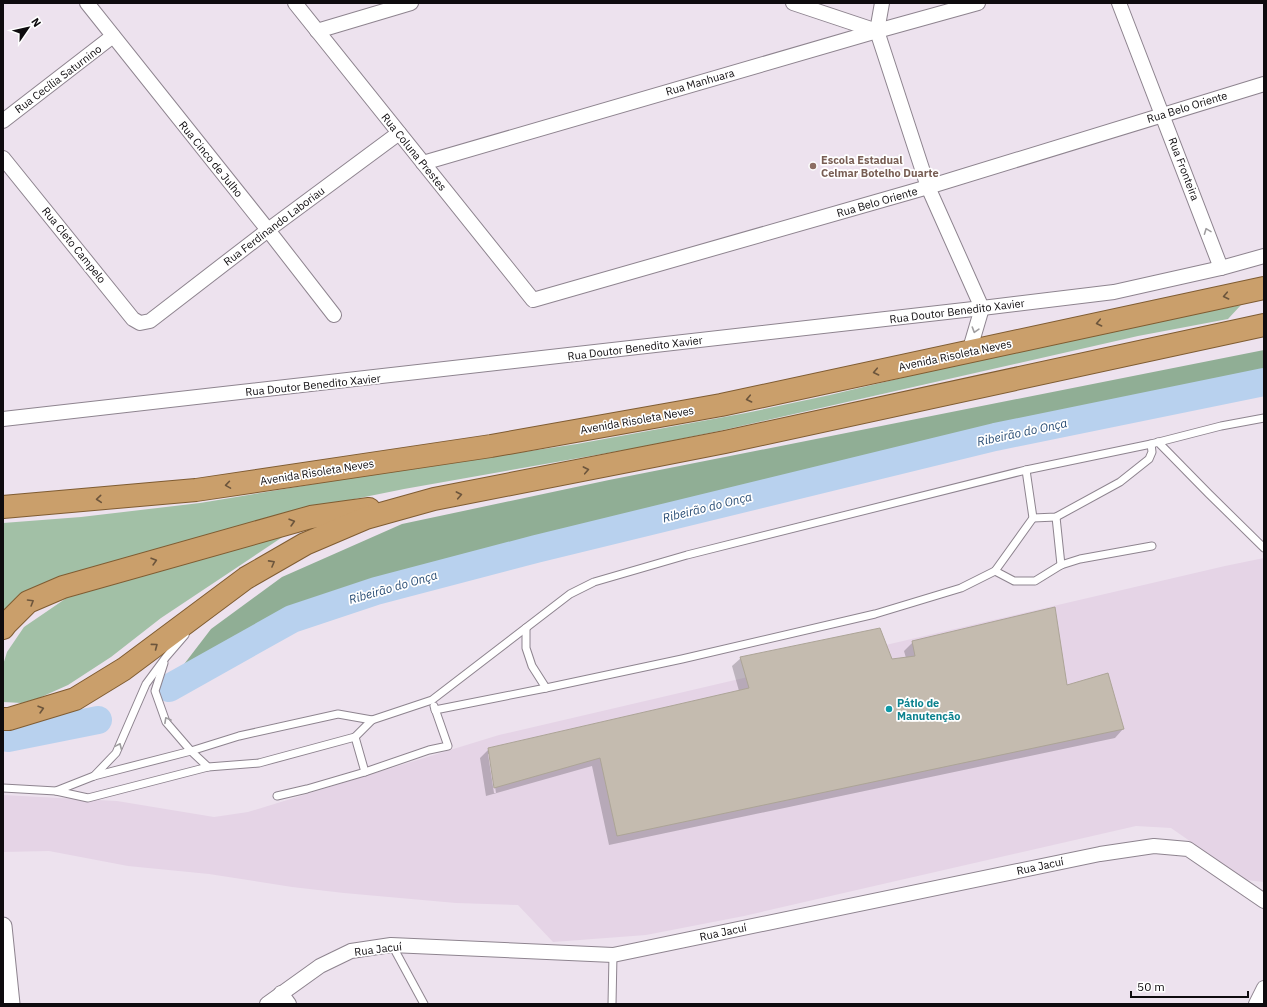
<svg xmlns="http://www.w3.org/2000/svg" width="1267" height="1007" font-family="'IBM Plex Sans',sans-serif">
  <rect width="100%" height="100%" fill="#ede2ee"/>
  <!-- built -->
  <path fill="#e5d4e6" d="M 1264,558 L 1264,852 L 1263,852 L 1264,858 L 1264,882 L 1246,880 L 1171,828 L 1136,826 L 744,916 L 646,935 L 553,942 L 518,905 L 456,903 L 344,893 L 292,887 L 209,874 L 128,866 L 49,851 L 3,852 L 3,795 L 117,801 L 214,817 L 248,812 L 499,735 L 1225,566 Z"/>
  <!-- green -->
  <g fill="#a2c0a6">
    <path d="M 1241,305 L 1228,319 L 1138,336 L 719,431 L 636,448 L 404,489 L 325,505 L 3,618 L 3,523 L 81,517 L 200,503 L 344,479 L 577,444 L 746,413 L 830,395 L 914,375 L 1160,320 Z"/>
    <path d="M 299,526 L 161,618 L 111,657 L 68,685 L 39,698 L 22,703 L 3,702 L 3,665 L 7,652 L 24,627 L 68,597 Z"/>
  </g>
  <!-- forest -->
  <path fill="#90ae95" d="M 1264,350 L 1264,377 L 895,455 L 626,521 L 415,575 L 296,611 L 175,676 L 211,629 L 282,577 L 402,524 L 609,480 Z"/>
  <!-- shadow -->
  <path fill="#0003" fill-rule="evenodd" d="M 913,642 L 1066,686 L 1123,729 L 1115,738 L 609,845 L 592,766 L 486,796 L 480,758 L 489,749 L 739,691 L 732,666 L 741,658 L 891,660 L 906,658 L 904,651 ZM 488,754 L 490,754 L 496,793 L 494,793 Z"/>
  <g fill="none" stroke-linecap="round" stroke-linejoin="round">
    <!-- river -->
    <g stroke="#b8d1ee" stroke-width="28">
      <path d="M 169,688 L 292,619 L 376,591 L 536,549 L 995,437 L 1264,382"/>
      <path d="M 8,738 L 98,720"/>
    </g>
  </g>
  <!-- building -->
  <path fill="#c4bbaf" stroke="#aca497" d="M 1055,607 L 1067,685 L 1108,673 L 1124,729 L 617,836 L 600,758 L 494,788 L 488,748 L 749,688 L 740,657 L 880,628 L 892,659 L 915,656 L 912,641 Z"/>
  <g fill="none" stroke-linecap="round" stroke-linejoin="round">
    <!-- service casing -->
    <g stroke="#8e848f" stroke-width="9">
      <g id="service">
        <path d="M 1158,442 L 1209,494 L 1264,548"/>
        <path d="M 1056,517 L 1061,565"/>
        <path d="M 1033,518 L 1056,517 L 1120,482 L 1149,459 L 1152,452 L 1151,444"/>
        <path d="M 995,571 L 1014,581 L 1035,581 L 1061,565 L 1080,559 L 1152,546"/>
        <path d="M 526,628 L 526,648 L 532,666 L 546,688"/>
        <path d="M 164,663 L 155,691 L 166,722 L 191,751 L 208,767"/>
        <path d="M 435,710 L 546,688 L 682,659 L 875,614 L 961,588 L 995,571 L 1033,518 L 1026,470"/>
        <path d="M 355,737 L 372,720 L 432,700 L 570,594 L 594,582 L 687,555 L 1026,470 L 1151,444 L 1221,426 L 1264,418"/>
        <path d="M 365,772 L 429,750 L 448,746 L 434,706"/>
        <path d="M 94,776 L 116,753 L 146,684 L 166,657 L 185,635"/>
        <path d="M 3,788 L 56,791 L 94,776 L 191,751 L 239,736 L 338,714 L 372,720"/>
        <path d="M 56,791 L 88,798 L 208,767 L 259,763 L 355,737 L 365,772 L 307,789 L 277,796"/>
        <path d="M 392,945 L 424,1004"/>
        <path d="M 612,1004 L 613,955"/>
      </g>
    </g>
    <!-- minor casing -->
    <g stroke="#8e848f" stroke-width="16">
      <g id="minor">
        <path d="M 87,3 L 268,230 L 334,315"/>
        <path d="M 295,3 L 533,300 L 928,187 L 1264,84"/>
        <path d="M 793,3 L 877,31"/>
        <path d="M 882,3 L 877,31 L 928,187 L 982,308 L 969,352"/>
        <path d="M 1119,3 L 1221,268"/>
        <path d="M 317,31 L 411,3"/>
        <path d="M 3,121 L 113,36"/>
        <path d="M 3,158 L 133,319 L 140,323 L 150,321 L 268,230 L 399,133"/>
        <path d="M 423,163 L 877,31 L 978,3"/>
        <path d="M 3,419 L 982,308 L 1114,292 L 1221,268 L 1264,256"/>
        <path d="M 281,993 L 289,1004"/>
        <path d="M 267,1004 L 320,966 L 351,951 L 391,945 L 613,955 L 1100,854 L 1154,846 L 1188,849 L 1264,901"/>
        <path d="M 1256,1004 L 1264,988"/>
      </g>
    </g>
    <!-- tertiary casing -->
    <g stroke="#8e848f" stroke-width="19">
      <path id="tertiary" d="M 3,926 L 11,1004"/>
    </g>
    <!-- trunk casing -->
    <g stroke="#7f5c32" stroke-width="24">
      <g id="trunk">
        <path d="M 3,507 L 196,490 L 491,446 L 721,405 L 1264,288"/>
        <path d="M 3,628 L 6,624 L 28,602 L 63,587 L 311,517 L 369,509"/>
        <path d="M 3,719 L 9,719 L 75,699 L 124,669 L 246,578 L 305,544 L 366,518 L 434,499 L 725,442 L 1264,325"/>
      </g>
    </g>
    <!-- service -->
    <use href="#service" stroke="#fff" stroke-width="7"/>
    <!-- minor -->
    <use href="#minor" stroke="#fff" stroke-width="14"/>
    <!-- tertiary -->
    <use href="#tertiary" stroke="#fff" stroke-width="17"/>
    <!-- trunk -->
    <use href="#trunk" stroke="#ca9f6b" stroke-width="22"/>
  </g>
  <!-- one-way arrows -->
  <defs><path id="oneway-chevron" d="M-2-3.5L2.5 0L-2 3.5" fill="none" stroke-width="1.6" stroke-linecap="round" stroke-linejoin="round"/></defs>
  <g stroke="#9f9d9f">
    <use href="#oneway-chevron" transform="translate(1207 231) rotate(-111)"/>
    <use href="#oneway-chevron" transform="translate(975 330) rotate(107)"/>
    <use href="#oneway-chevron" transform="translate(167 720) rotate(-119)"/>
    <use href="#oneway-chevron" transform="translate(119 746) rotate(-66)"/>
  </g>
  <g stroke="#6c553c">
    <use href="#oneway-chevron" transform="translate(1226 296) rotate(168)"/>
    <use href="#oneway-chevron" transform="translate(1099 323) rotate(168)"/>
    <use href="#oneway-chevron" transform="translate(876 372) rotate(168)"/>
    <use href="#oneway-chevron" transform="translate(749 399) rotate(168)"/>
    <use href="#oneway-chevron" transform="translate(586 470) rotate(-11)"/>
    <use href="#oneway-chevron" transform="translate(228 485) rotate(171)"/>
    <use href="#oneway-chevron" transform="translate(459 495) rotate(-11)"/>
    <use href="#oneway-chevron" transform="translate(99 499) rotate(175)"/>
    <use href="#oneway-chevron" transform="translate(292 522) rotate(-16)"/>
    <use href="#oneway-chevron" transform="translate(154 561) rotate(-16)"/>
    <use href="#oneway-chevron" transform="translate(272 563) rotate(-29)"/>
    <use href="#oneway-chevron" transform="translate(31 602) rotate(-31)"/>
    <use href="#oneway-chevron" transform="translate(155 646) rotate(-37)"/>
    <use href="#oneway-chevron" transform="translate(41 709) rotate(-16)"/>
  </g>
  <!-- markers -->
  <circle fill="#8d6e63" stroke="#fff" stroke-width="1.5" cx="813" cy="166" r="4"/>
  <circle fill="#0f9aa8" stroke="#fff" stroke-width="1.5" cx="889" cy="709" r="4"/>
  <g text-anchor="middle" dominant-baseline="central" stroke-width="3.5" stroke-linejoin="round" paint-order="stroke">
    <!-- street labels -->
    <g font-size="11" fill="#0e0b0e" stroke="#fff">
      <text transform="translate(58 79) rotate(-37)">Rua Cecília Saturnino</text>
      <text transform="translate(700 82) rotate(-16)">Rua Manhuara</text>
      <text transform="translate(1187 107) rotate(-17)">Rua Belo Oriente</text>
      <text transform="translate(414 152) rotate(51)">Rua Coluna Prestes</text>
      <text transform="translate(211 159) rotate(51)">Rua Cinco de Julho</text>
      <text transform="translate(1184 169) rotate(69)">Rua Fronteira</text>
      <text transform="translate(877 202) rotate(-16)">Rua Belo Oriente</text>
      <text transform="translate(274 226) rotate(-37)">Rua Ferdinando Laboriau</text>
      <text transform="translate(74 245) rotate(51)">Rua Cleto Campelo</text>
      <text transform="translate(957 311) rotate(-7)">Rua Doutor Benedito Xavier</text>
      <text transform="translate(635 348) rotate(-7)">Rua Doutor Benedito Xavier</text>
      <text transform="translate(955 355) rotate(-12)">Avenida Risoleta Neves</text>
      <text transform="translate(313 385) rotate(-6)">Rua Doutor Benedito Xavier</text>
      <text transform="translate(637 420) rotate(-10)">Avenida Risoleta Neves</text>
      <text transform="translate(317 472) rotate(-9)">Avenida Risoleta Neves</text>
      <text transform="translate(1040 866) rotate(-12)">Rua Jacuí</text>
      <text transform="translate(723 932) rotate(-12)">Rua Jacuí</text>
      <text transform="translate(378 949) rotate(-7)">Rua Jacuí</text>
    </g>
    <!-- education labels -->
    <g font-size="11" font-weight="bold" fill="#785e54" stroke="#fff" text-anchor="start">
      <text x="821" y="160">Escola Estadual<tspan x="821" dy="13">Celmar Botelho Duarte</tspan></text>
    </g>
    <!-- culture labels -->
    <g font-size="11" font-weight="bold" fill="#0d838f" stroke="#fff" text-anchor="start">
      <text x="897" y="703">Pátio de<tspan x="897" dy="13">Manutenção</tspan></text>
    </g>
    <!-- water labels -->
    <g font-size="12" font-style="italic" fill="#284c74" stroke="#fff">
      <text transform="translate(1022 432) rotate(-12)">Ribeirão do Onça</text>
      <text transform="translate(707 507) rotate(-14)">Ribeirão do Onça</text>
      <text transform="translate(393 587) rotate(-16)">Ribeirão do Onça</text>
    </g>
  </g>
  <!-- border -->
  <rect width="1267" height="1007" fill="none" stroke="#0e0b0e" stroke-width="8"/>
  <!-- north arrow -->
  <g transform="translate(28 28) rotate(56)" stroke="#ffffff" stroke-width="3" paint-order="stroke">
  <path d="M0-3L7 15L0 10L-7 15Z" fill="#0e0b0e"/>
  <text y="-6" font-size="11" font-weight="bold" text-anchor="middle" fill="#0e0b0e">N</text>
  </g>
  <!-- scale -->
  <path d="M1131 991v6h117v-6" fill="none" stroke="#0e0b0e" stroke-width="2"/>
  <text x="1137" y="991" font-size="12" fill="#0e0b0e" stroke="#ffffff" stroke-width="3" paint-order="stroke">50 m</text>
</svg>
